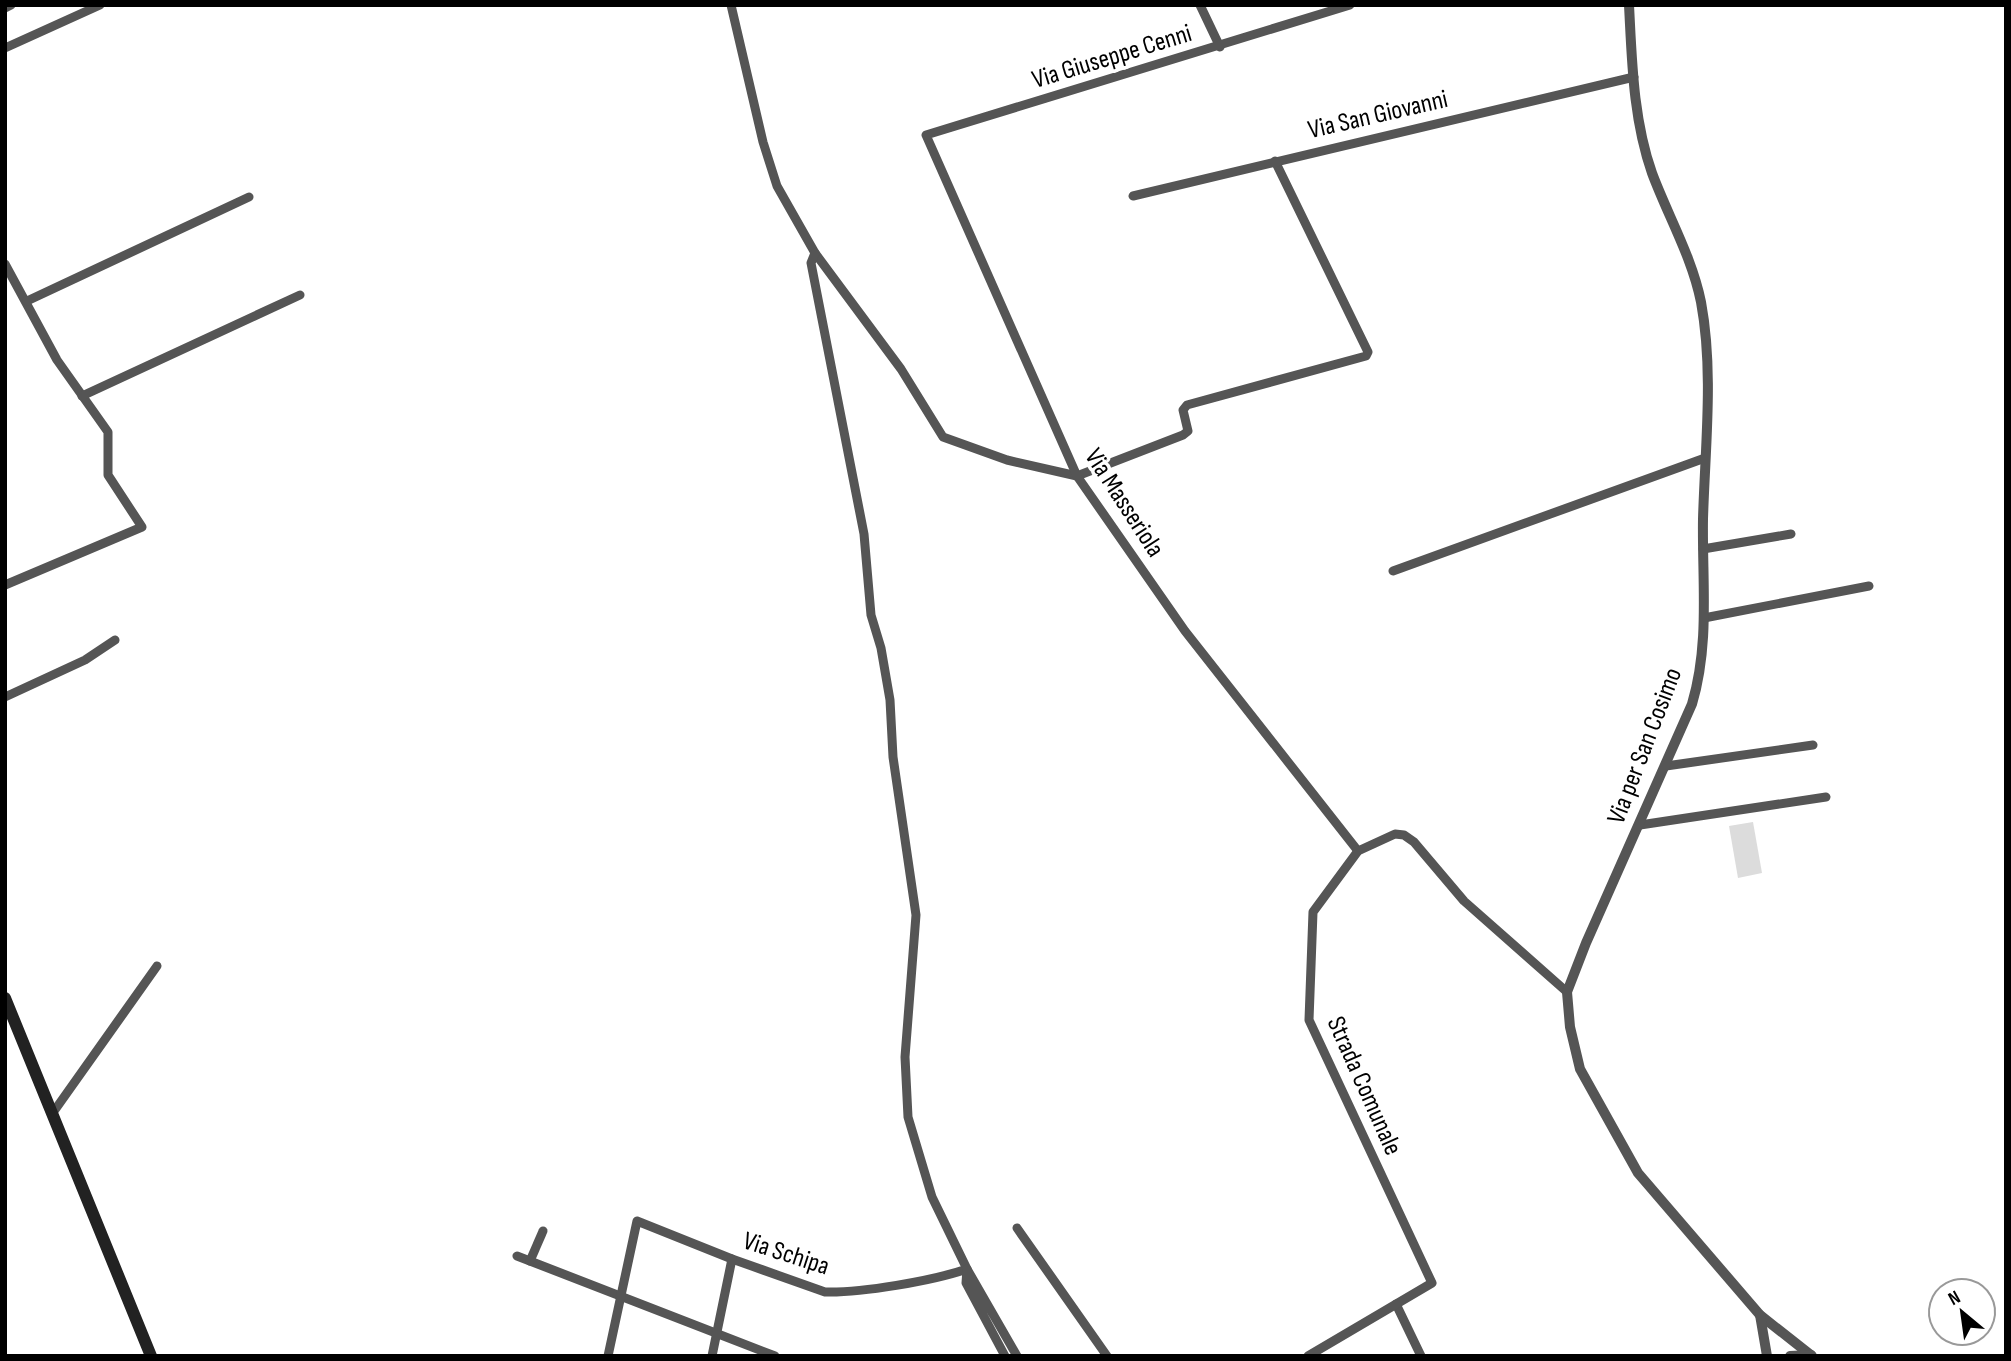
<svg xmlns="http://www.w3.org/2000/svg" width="2011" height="1361" font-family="'Sofia Sans Condensed',sans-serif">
  <rect width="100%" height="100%" fill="#fff"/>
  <!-- green -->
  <path fill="#dcdcdc" d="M 1753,822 L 1762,873 L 1738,878 L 1729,826 Z"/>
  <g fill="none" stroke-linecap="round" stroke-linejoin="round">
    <!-- minor -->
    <g stroke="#555" stroke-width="9">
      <path d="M 731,5 L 763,142 L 777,186 L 815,253 L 901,369 L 943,437 L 1007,460 L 1077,476 L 1183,435 L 1188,431 L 1183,410 L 1187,405 L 1366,356 L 1368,352 L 1275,161"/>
      <path d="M 1200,5 L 1220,47"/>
      <path d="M 1350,5 L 926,135 L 1077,476 L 1185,631 L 1358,851"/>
      <path d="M 5,8 L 11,5"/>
      <path d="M 5,48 L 100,5"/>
      <path d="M 1133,196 L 1634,77"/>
      <path d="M 5,264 L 57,360 L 108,432 L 108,475 L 142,527 L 5,585"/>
      <path d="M 27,301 L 249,197"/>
      <path d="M 82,396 L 300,295"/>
      <path d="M 1703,549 L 1791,534"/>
      <path d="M 1393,571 L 1705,458"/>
      <path d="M 1704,618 L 1869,586"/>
      <path d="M 5,697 L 85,660 L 115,640"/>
      <path d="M 1666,766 L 1813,745"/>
      <path d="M 1640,825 L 1826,797"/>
      <path d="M 52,1114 L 157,966"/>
      <path d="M 1017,1228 L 1107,1356"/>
      <path d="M 517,1256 L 775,1356"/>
      <path d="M 530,1261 L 543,1231"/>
      <path d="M 1396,1304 L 1421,1356"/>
      <path d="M 608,1356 L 637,1221 L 732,1259 L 825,1292 C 861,1293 932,1281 967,1269 L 932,1197 L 908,1117 L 905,1057 L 916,915 L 893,757 L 890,700 L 881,648 L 871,615 L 864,534 L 811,263 L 815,253"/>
      <path d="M 712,1356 L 732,1259"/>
      <path d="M 1005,1356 L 966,1283 L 967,1269 L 1017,1356"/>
      <path d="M 1308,1356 L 1432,1283 L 1309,1020 L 1313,912 L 1358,851 L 1395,834 L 1404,835 L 1414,842 L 1464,901 L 1567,992"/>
    </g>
    <!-- tertiary -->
    <g stroke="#555" stroke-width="10">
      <path d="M 1629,5 C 1632,61 1633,119 1652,173 C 1668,216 1692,257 1701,302 C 1714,372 1705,448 1703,519 C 1702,581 1710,644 1692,704 L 1586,943 L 1567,992 L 1570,1027 L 1580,1069 L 1638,1173 L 1760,1315 L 1812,1356"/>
      <path d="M 1760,1315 L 1767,1356"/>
      <path d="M 1790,1356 L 1811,1355"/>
    </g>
    <!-- secondary -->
    <path stroke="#222" stroke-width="12" d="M 5,998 L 151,1356"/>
  </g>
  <g text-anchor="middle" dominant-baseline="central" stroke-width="7" stroke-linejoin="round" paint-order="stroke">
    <!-- street labels -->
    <g font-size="26" fill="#000" stroke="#fff">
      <text transform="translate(1112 57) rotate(-17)">Via Giuseppe Cenni</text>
      <text transform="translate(1378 115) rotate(-13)">Via San Giovanni</text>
      <text transform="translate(1124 503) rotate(57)">Via Masseriola</text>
      <text transform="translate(1645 746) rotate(-69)">Via per San Cosimo</text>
      <text transform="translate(1364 1086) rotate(66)">Strada Comunale</text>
      <text transform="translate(786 1254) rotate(18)">Via Schipa</text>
    </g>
  </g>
  <!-- border -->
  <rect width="2011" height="1361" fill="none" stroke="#000000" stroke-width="14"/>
  <!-- north arrow -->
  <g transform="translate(1962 1312) rotate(331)"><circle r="33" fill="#ffffff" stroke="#999999" stroke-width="2"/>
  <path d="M0-5L12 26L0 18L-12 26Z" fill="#000000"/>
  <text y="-10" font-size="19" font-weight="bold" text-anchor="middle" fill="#000000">N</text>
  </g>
</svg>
